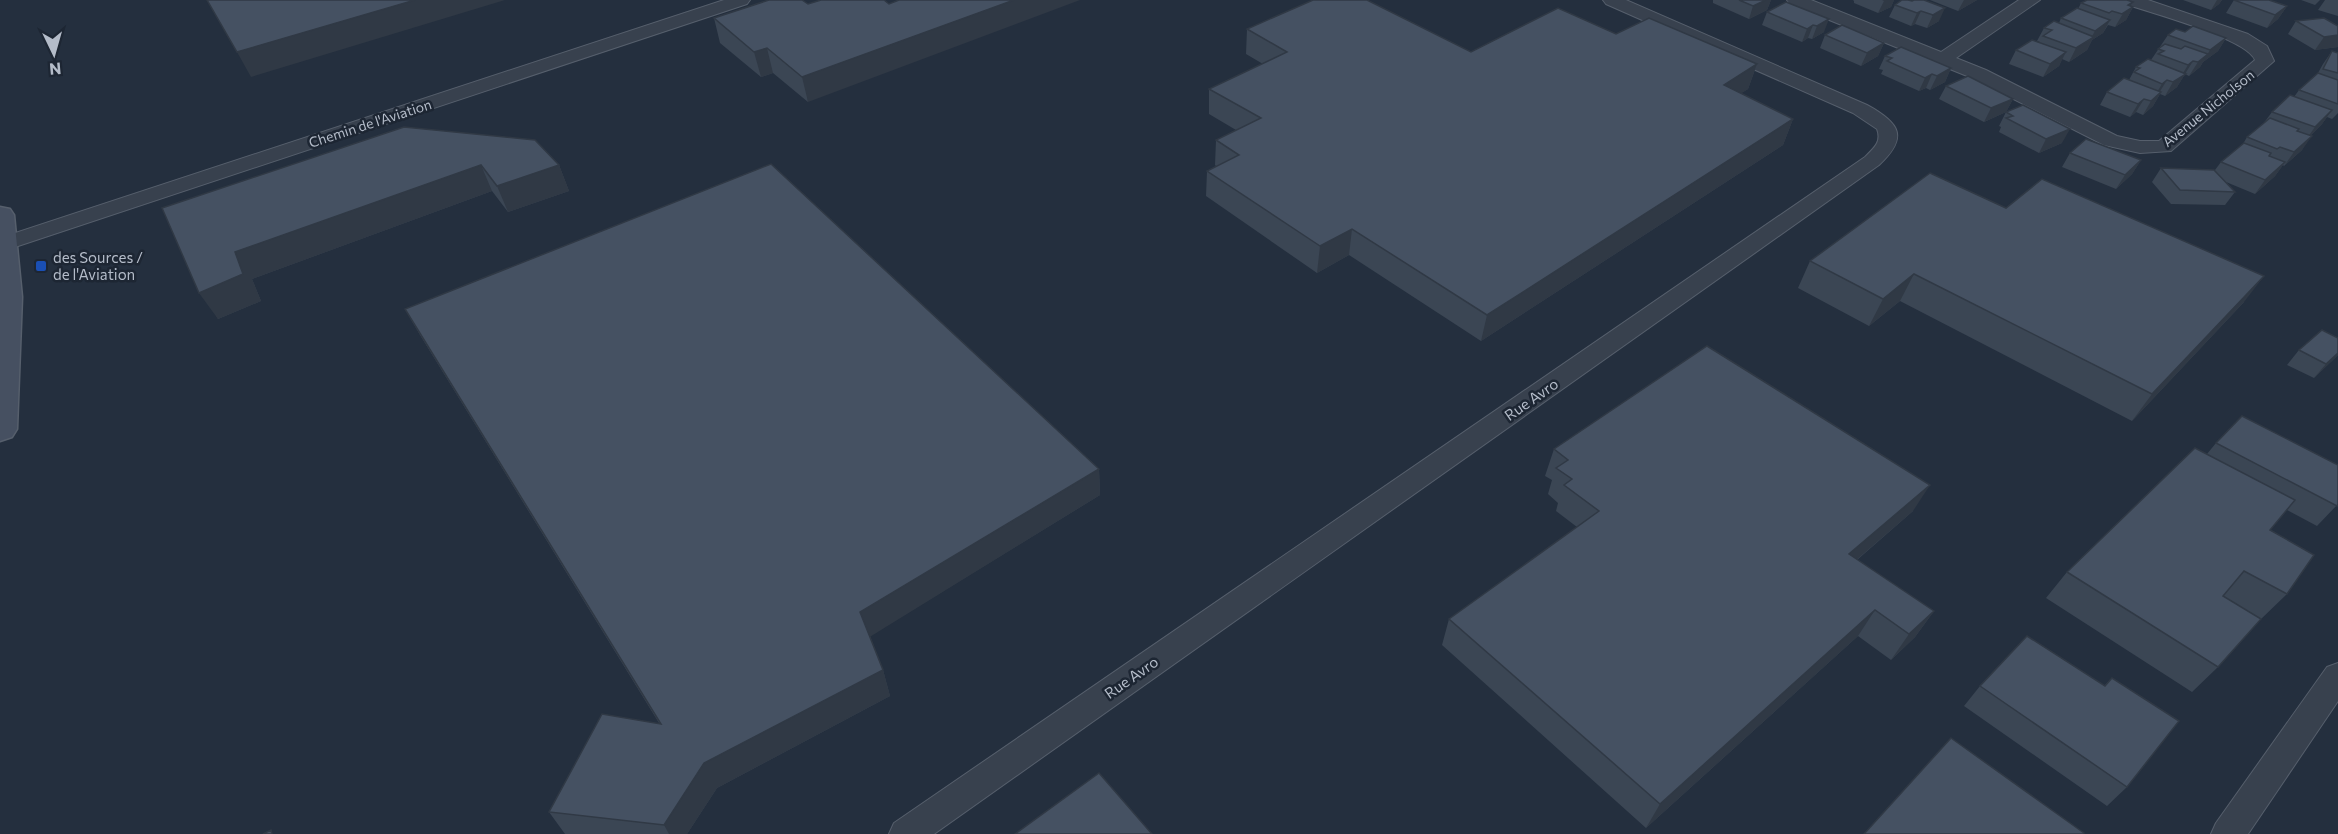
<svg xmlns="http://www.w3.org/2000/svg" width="2338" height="834" font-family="Commissioner,sans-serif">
  <rect width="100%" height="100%" fill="#242f3e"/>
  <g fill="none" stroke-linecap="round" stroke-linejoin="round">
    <!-- street casing -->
    <g stroke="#565f6c" stroke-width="2">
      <g id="street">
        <path d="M 724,0 L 750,0 L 747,4 L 0,252 L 0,238 Z"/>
        <path d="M 1603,0 L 1626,0 L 1867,105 C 1900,123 1909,137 1879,165 L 934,834 L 889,834 L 894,823 L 1865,157 C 1874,148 1882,142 1877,129 L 1853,113 L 1606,4 Z"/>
        <path d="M 1787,0 L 1811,0 L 1941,52 L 2019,0 L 2040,0 L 1956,58 L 1986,70 L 2117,136 L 2140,141 L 2159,141 L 2255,60 C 2248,39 2149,12 2125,4 L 2122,0 L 2148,0 L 2248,34 L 2267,46 L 2274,61 L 2171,151 L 2140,153 L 2104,145 L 1972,78 L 1790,4 Z"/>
        <path d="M 2338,663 L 2338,701 L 2248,834 L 2211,834 L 2216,823 L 2327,667 Z"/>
      </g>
    </g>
    <!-- secondary casing -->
    <g stroke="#565f6c" stroke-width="3">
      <path id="secondary" d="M 0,207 L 10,209 L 14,215 L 22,297 L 17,429 L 12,437 L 0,441 Z"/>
    </g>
    <!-- street -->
    <use href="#street" fill="#38414e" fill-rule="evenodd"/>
    <!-- secondary -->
    <use href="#secondary" fill="#465061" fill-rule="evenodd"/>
  </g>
  <!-- wall -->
  <g fill="#3b4654">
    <path d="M 802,0 L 808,102 L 773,73 L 761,77 L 720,43 L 714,18 Z"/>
    <path d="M 1713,0 L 1771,0 L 1767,10 L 1749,19 L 1713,3 Z"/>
    <path d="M 1853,0 L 1894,0 L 1891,7 L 1878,13 L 1854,3 L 1854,1 Z"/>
    <path d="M 1914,0 L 1939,21 L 1927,28 L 1915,24 L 1911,26 L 1889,17 L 1895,5 L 1912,1 Z"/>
    <path d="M 1930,0 L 1977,0 L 1958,11 Z"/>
    <path d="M 2183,0 L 2222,0 L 2219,4 L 2211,10 Z"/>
    <path d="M 2234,0 L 2287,6 L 2278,19 L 2267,28 L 2226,13 Z"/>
    <path d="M 2301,0 L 2320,0 L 2315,5 Z"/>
    <path d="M 2325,0 L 2338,0 L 2338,16 L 2318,10 Z"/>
    <path d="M 1786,2 L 1824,32 L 1812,39 L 1808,38 L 1802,42 L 1762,25 L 1767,12 Z"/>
    <path d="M 2133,2 L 2131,6 L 2133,7 L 2126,20 L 2115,27 L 2108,25 L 2103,33 L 2092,40 L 2087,50 L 2069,62 L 2062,59 L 2059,66 L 2043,77 L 2009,64 L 2016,50 L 2040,42 L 2037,41 L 2044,28 L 2059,23 L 2061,18 L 2078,9 L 2081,3 Z"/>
    <path d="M 2296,21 L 2338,26 L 2338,47 L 2315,50 L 2288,34 Z"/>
    <path d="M 1247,29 L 1471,52 L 1616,34 L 1757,64 L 1748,89 L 1741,93 L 1793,119 L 1783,145 L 1481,341 L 1349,255 L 1317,273 L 1206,196 L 1207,171 L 1216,166 L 1215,165 L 1216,140 L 1236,130 L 1209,114 L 1209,89 L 1263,64 L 1246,54 Z"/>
    <path d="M 2185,32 L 2226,38 L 2218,51 L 2203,62 L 2200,67 L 2189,76 L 2185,74 L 2177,87 L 2165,96 L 2160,94 L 2153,106 L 2143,115 L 2136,112 L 2130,117 L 2100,105 L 2107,92 L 2129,80 L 2136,67 L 2151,60 L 2168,35 Z"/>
    <path d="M 1825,35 L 1884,43 L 1878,56 L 1861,66 L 1820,48 Z"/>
    <path d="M 2332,51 L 2338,53 L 2338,113 L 2332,119 L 2327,117 L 2322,124 L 2310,136 L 2302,150 L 2284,166 L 2283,165 L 2275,176 L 2255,194 L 2226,182 L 2235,192 L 2225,205 L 2171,204 L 2152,182 L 2161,168 L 2215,170 L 2221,162 L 2243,144 L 2247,137 L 2263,124 L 2272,112 L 2294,97 L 2299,90 L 2318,73 L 2323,64 Z"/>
    <path d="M 1885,56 L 1951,68 L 1945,82 L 1930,90 L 1926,88 L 1919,91 L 1881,74 L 1883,70 L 1879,69 Z"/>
    <path d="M 1946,86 L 2013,99 L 2006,112 L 1984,122 L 1939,99 Z"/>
    <path d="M 2006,112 L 2062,143 L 2039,153 L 1999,132 L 2001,127 L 1999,126 Z"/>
    <path d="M 404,127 L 559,165 L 569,191 L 508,212 L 492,191 L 252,279 L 261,301 L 218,319 L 162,208 Z"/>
    <path d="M 2070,153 L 2141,160 L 2132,174 L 2116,189 L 2062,167 Z"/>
    <path d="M 2006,208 L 2244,302 L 2132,421 L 1900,301 L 1869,326 L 1798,288 L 1810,261 Z"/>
    <path d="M 405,309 L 1099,469 L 1100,495 L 870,636 L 883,670 L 890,696 L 717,788 L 687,834 L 565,834 L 549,812 L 659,723 L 420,335 Z"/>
    <path d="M 2338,338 L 2338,355 L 2314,378 L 2287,365 L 2299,350 Z"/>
    <path d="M 2216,443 L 2338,504 L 2317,526 L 2287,510 L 2270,530 L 2287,594 L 2260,620 L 2218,667 L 2192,692 L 2046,598 L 2067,572 L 2207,454 Z"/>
    <path d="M 1554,449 L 1913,511 L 1857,560 L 1934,611 L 1915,637 L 1891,660 L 1858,636 L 1646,828 L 1442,645 L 1449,619 L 1577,527 L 1556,511 L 1558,503 L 1548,494 L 1552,480 L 1545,476 Z"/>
    <path d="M 2112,678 L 2127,787 L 2107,806 L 1964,706 L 1980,686 L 2104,686 Z"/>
  </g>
  <!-- shaded-wall -->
  <g fill="#303945">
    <path d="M 415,0 L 505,0 L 251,77 L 237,52 Z"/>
    <path d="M 1014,0 L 1080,0 L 808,102 L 802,77 Z"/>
    <path d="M 1766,0 L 1771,0 L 1767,10 L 1749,19 L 1753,6 Z"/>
    <path d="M 1882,0 L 1894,0 L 1891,7 L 1878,13 L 1884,1 Z"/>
    <path d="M 1964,0 L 1977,0 L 1958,11 Z"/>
    <path d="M 2217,0 L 2222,0 L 2219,4 L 2211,10 Z"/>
    <path d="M 2133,2 L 2128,10 L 2133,7 L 2126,20 L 2115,27 L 2128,5 Z"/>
    <path d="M 2287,6 L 2278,19 L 2267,28 L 2275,15 Z"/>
    <path d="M 1945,8 L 1939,21 L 1927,28 L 1933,15 Z"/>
    <path d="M 1921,11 L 1915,24 L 1911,26 L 1917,13 Z"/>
    <path d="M 1829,19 L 1824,32 L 1812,39 L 1817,26 Z"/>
    <path d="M 2110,20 L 2103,33 L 2092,40 L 2087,50 L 2069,62 L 2076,48 L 2090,40 L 2095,31 Z"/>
    <path d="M 1813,25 L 1808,38 L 1802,42 L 1807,29 Z"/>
    <path d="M 2338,35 L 2338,47 L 2315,50 L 2324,37 Z"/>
    <path d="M 2226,38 L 2218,51 L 2203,62 L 2200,67 L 2189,76 L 2198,62 L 2207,55 L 2210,50 Z"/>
    <path d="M 1884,43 L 1878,56 L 1861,66 L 1867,53 Z"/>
    <path d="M 767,48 L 773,73 L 761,77 L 754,52 Z"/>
    <path d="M 2066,52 L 2059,66 L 2043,77 L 2050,64 Z"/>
    <path d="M 2193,61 L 2177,87 L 2165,96 L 2173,82 L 2180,78 L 2188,65 Z"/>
    <path d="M 1757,64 L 1748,89 L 1715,110 L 1724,85 Z"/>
    <path d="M 1951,68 L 1945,82 L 1930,90 L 1937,76 Z"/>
    <path d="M 1932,74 L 1926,88 L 1919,91 L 1925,78 Z"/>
    <path d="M 2167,80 L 2159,93 L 2154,97 L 2162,84 Z"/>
    <path d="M 2161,92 L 2153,106 L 2143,115 L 2151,101 Z"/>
    <path d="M 2013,99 L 2006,112 L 1984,122 L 1991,108 Z"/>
    <path d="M 2144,99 L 2136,112 L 2130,117 L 2138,104 Z"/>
    <path d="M 2332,110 L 2322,124 L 2305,141 L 2315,127 Z"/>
    <path d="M 1793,119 L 1783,145 L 1481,341 L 1487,315 Z"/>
    <path d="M 2070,129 L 2062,143 L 2039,153 L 2046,139 Z"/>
    <path d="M 2312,136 L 2302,150 L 2284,166 L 2294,152 Z"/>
    <path d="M 2141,160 L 2132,174 L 2116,189 L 2125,175 Z"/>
    <path d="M 2285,162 L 2275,176 L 2255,194 L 2265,180 Z"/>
    <path d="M 481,165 L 492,191 L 252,279 L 261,301 L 218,319 L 199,293 L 235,252 Z"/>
    <path d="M 559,165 L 569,191 L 508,212 L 497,186 Z"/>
    <path d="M 1352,229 L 1349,255 L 1317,273 L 1320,246 Z"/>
    <path d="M 1914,274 L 1900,301 L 1869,326 L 1883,299 Z"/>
    <path d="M 2264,276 L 2244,302 L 2132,421 L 2152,394 Z"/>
    <path d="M 2338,353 L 2338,355 L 2314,378 L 2326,364 Z"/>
    <path d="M 1099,469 L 1100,495 L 868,638 L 860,612 Z"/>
    <path d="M 1930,485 L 1913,511 L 1833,580 L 1849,554 Z"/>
    <path d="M 1875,610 L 1858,636 L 1646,828 L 1660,804 Z"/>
    <path d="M 1934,611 L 1915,637 L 1891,660 L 1909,634 Z"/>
    <path d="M 883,670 L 890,696 L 717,788 L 687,834 L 669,834 L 664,825 L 704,763 Z"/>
  </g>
  <!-- building -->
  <g fill="#455162" stroke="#303945" stroke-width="1.5">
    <path d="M 207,0 L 415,0 L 237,52 Z"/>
    <path d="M 769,0 L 802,0 L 808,4 L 821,0 L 884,0 L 889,4 L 899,0 L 1014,0 L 802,77 L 767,48 L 754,52 L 714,18 Z"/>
    <path d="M 1313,0 L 1367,0 L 1471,52 L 1558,8 L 1616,34 L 1649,18 L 1757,64 L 1724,85 L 1793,119 L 1487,315 L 1352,229 L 1320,246 L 1207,171 L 1239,155 L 1216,140 L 1261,118 L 1209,89 L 1287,52 L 1247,29 Z"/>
    <path d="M 1739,0 L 1766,0 L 1753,6 Z"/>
    <path d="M 1902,0 L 1908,0 L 1912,1 L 1914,0 L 1924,0 L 1945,8 L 1933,15 L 1921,11 L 1917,13 L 1895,5 Z"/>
    <path d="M 2087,0 L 2127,0 L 2133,2 L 2128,5 L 2133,7 L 2122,14 L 2112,11 L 2109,13 L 2081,3 Z"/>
    <path d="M 2234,0 L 2269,0 L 2287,6 L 2275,15 Z"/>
    <path d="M 1786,2 L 1829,19 L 1817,26 L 1813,25 L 1807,29 L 1767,12 Z"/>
    <path d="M 2077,8 L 2110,20 L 2095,31 L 2061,18 Z"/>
    <path d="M 2324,18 L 2338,26 L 2338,35 L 2324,37 L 2296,21 Z"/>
    <path d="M 2054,21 L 2094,37 L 2076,48 L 2043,36 L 2052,30 L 2044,28 Z"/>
    <path d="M 1842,25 L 1884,43 L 1867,53 L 1825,35 Z"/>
    <path d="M 2193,26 L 2226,38 L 2210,50 L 2168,35 L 2176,29 L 2185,32 Z"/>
    <path d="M 2032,40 L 2066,52 L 2050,64 L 2016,50 Z"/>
    <path d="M 2165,44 L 2181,49 L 2185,46 L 2208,54 L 2198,62 L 2193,61 L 2188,65 L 2158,54 L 2164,51 L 2158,49 Z"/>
    <path d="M 1901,47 L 1951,68 L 1937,76 L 1932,74 L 1925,78 L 1887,61 L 1892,58 L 1885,56 Z"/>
    <path d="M 2332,51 L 2338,53 L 2338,73 L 2323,69 Z"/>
    <path d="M 2148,59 L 2186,74 L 2173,82 L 2167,80 L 2162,84 L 2134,72 L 2140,68 L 2136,67 Z"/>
    <path d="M 2318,73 L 2338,80 L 2338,104 L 2299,90 Z"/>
    <path d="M 1968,76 L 2013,99 L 1991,108 L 1946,86 Z"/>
    <path d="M 2124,78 L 2161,92 L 2151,101 L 2144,99 L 2138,104 L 2107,92 Z"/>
    <path d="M 2290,95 L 2332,110 L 2315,127 L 2272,112 Z"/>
    <path d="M 2023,105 L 2070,129 L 2046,139 L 2006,118 L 2013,116 L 2006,112 Z"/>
    <path d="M 2270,118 L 2299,129 L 2297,131 L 2312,136 L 2294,152 L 2280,147 L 2277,149 L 2247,137 Z"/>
    <path d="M 404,127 L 535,140 L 559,165 L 497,186 L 481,165 L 235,252 L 243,274 L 199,293 L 162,208 Z"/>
    <path d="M 2086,139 L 2141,160 L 2125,175 L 2070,153 Z"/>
    <path d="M 2244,143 L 2271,153 L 2269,156 L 2285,162 L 2265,180 L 2221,162 Z"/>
    <path d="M 771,164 L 1099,469 L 860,612 L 883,670 L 704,763 L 664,825 L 549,812 L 602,714 L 661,724 L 405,309 Z"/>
    <path d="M 2161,168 L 2214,170 L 2235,192 L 2180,190 Z"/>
    <path d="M 1930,173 L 2006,208 L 2042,179 L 2264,276 L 2152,394 L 1914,274 L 1883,299 L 1810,261 Z"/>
    <path d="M 2322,330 L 2338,338 L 2338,353 L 2326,364 L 2299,350 Z"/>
    <path d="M 1707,346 L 1930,485 L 1849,554 L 1934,611 L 1909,634 L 1875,610 L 1660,804 L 1449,619 L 1599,511 L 1564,485 L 1572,479 L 1556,468 L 1568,460 L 1554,449 Z"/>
    <path d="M 2242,416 L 2338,465 L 2338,504 L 2337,506 L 2216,443 Z"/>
    <path d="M 2195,448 L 2295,500 L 2270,530 L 2314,555 L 2287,594 L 2244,571 L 2223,596 L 2261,619 L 2218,667 L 2067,572 Z"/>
    <path d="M 2027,636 L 2105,686 L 2112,678 L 2179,721 L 2127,787 L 1980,686 Z"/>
    <path d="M 1951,738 L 2084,833 L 2083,834 L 1864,834 Z"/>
    <path d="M 1099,773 L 1152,834 L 1015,834 Z"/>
    <path d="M 271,830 L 272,834 L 263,834 Z"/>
  </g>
  <!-- markers -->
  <rect fill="#1a4fb4" stroke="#1d2633" stroke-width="2" x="35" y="260" width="12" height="12" rx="3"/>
  <g text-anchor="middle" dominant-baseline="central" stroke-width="5" stroke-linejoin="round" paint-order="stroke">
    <!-- far-street labels -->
    <g font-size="14" fill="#b4bcc9" stroke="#1d2633">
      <text transform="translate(2208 108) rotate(-39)">Avenue Nicholson</text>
      <text transform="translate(370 123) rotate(-18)">Chemin de l'Aviation</text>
    </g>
    <!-- poi labels -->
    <g font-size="15" fill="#b4bcc9" stroke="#1d2633" text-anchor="start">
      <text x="53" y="257">des Sources /<tspan x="53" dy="17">de l'Aviation</tspan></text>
    </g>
    <!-- street labels -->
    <g font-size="15" fill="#b4bcc9" stroke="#1d2633">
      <text transform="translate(1531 399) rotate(-35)">Rue Avro</text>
      <text transform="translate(1131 677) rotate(-35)">Rue Avro</text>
    </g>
  </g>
  <!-- north arrow -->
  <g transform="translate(54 54) rotate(175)" stroke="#1d2633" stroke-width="4.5" paint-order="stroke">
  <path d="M0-4.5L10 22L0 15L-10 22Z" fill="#b4bcc9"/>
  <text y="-9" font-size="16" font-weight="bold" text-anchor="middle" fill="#b4bcc9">N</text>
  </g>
</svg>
